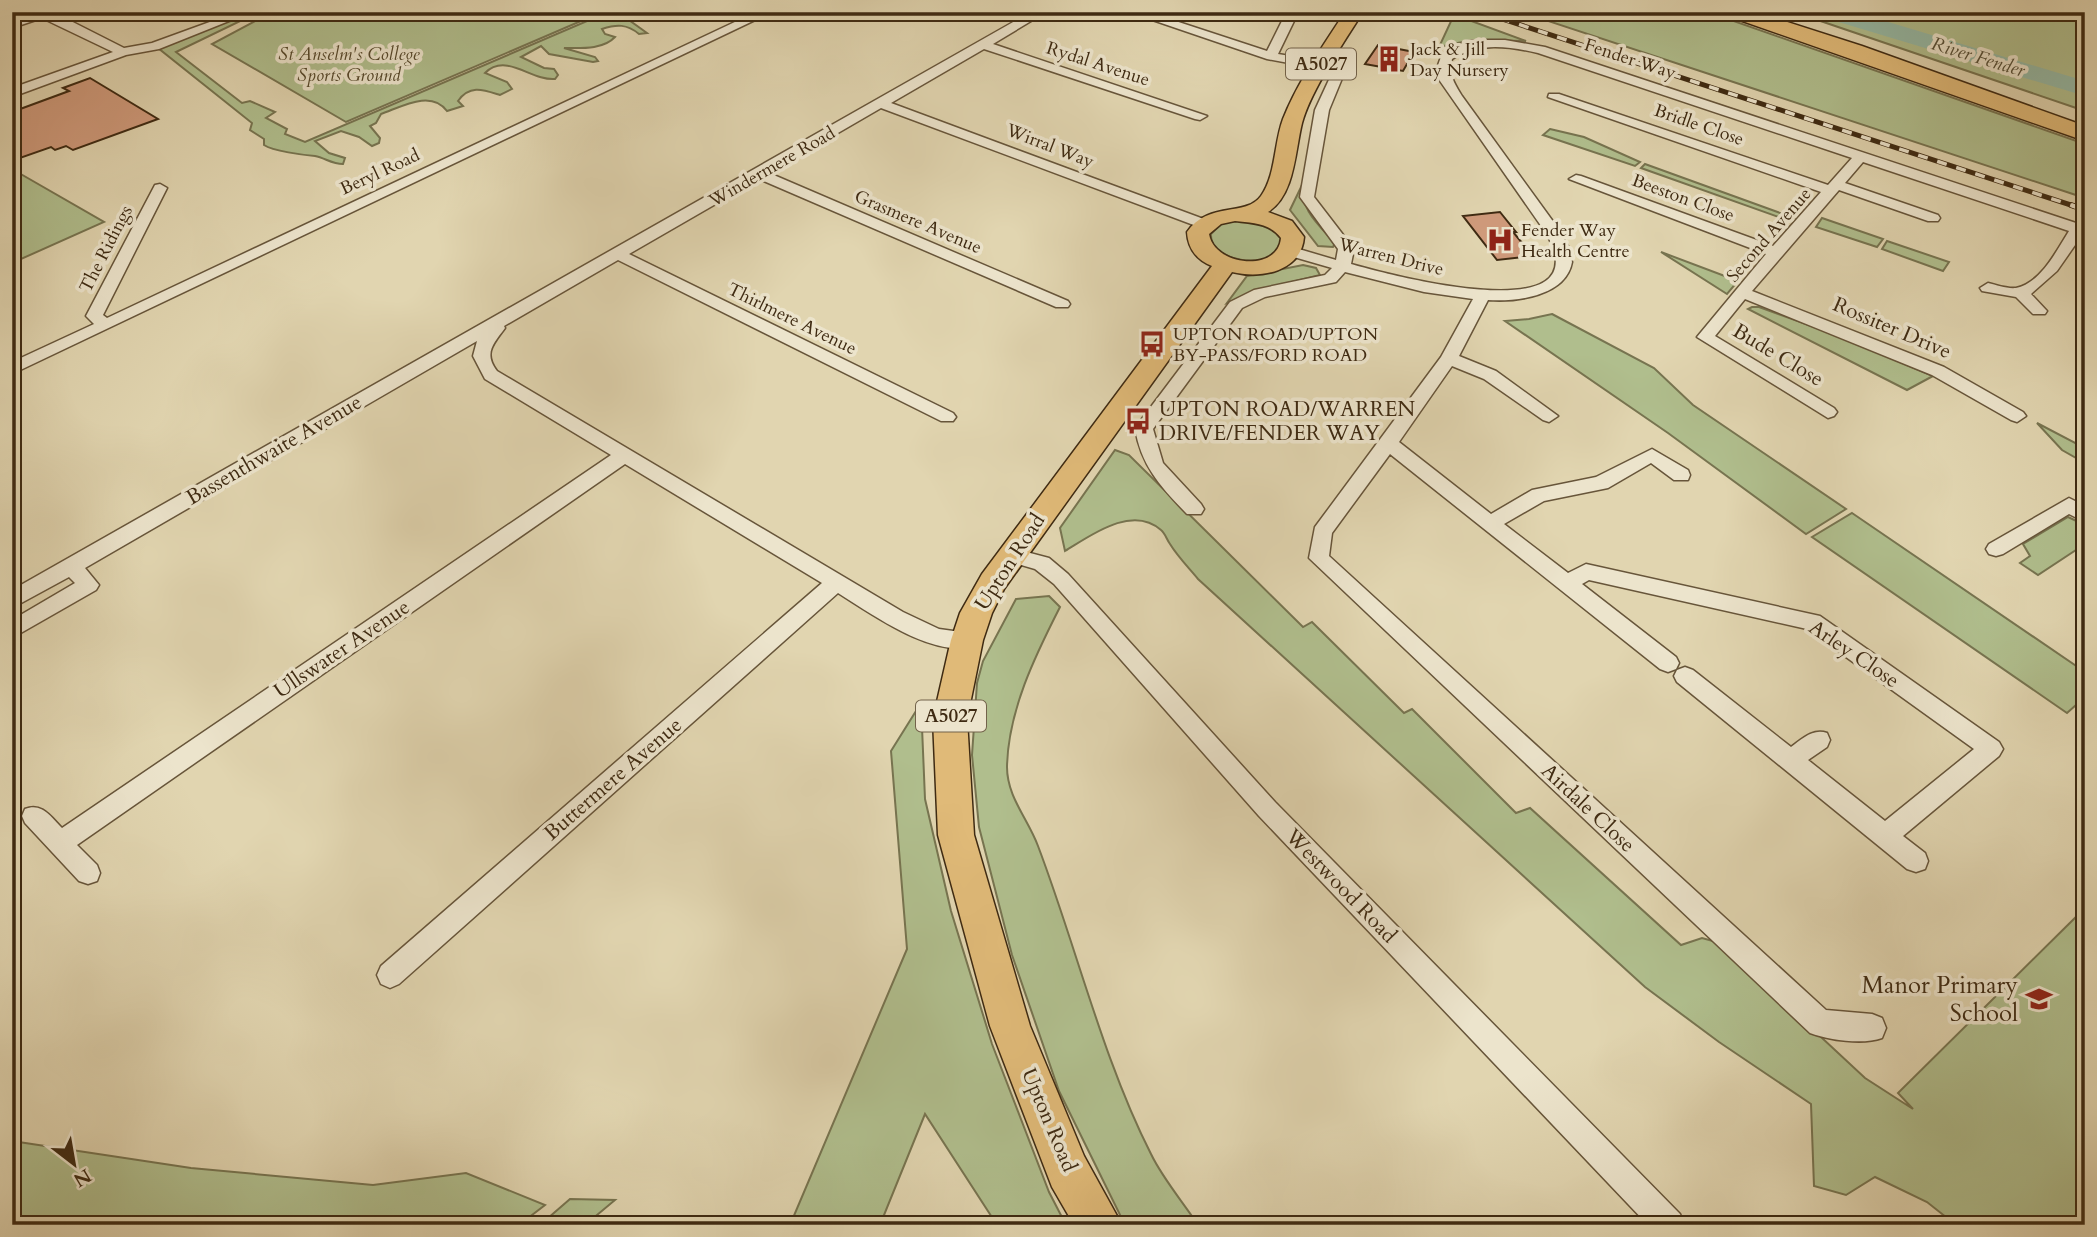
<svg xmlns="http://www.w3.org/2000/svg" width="2097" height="1237" font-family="Cardo,serif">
  <rect width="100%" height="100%" fill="#e1d5b0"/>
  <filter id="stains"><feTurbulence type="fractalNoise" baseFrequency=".00286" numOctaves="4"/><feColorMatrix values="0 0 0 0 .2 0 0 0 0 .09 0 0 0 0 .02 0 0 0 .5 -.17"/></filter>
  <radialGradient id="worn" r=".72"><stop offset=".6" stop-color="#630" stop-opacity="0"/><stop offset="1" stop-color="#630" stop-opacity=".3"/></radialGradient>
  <!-- green -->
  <g fill="#b0be8d" stroke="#777450" stroke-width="2">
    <path d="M 236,12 L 259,12 L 176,52 L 242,103 L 250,101 L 275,112 L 266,118 L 287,129 L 285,134 L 305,142 L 608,12 L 647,12 L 646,17 L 629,20 L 647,33 L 639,34 C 627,24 617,24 602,29 L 605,34 L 615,37 C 603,50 580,48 564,48 L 595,57 L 598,61 L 593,62 L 549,54 L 541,46 L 521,57 L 544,68 L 554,69 L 558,75 L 555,79 C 531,81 506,52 485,73 L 507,82 L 512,89 L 500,95 C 484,90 470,84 458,101 L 463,106 L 447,111 C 431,89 401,107 381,114 L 376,123 L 370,126 L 380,138 L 379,143 L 372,146 L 359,137 L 341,131 L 315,141 L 329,153 L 345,158 L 343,164 C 332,164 325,158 315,156 C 303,155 273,151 264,145 L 264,139 L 250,130 L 252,123 L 158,48 L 242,15 Z"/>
    <path d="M 272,12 L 602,12 L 346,122 L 212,44 Z"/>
    <path d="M 1441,12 L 1447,12 L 1526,41 L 1472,40 L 1439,47 L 1453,17 Z"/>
    <path d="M 1521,12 L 1708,12 L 2085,144 L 2085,198 Z"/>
    <path d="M 1794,12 L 2085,12 L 2085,111 Z"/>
    <path d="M 1550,129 L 1584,137 L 1640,162 L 1635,166 L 1543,135 Z"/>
    <path d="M 1645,164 L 1794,218 L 1790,221 L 1641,168 Z"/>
    <path d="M 12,169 L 104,222 L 12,263 Z"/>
    <path d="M 1303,183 C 1299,209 1319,225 1335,243 L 1333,247 L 1318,246 L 1290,210 Z"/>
    <path d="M 1822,218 L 1883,239 L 1877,247 L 1816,227 Z"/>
    <path d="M 1241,219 L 1265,223 L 1282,234 L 1283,248 C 1278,251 1273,256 1268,258 C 1250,265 1210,258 1211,234 L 1221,224 Z"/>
    <path d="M 1887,241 L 1949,262 L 1943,271 L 1882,249 Z"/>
    <path d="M 1661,252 L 1738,281 L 1727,294 Z"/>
    <path d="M 1303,265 L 1316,268 L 1320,275 L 1259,290 L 1227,303 L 1247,276 Z"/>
    <path d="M 1752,307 L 1759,307 L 1839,336 L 1933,376 L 1907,390 L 1748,309 Z"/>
    <path d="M 1552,314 L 1654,368 L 1693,405 L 1846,509 L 1806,534 L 1668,433 L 1505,321 L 1529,319 Z"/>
    <path d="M 2037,423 L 2085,448 L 2085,463 L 2062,450 Z"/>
    <path d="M 1115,450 L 1129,455 L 1303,627 L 1312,622 L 1404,713 L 1412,709 L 1516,813 L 1530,808 L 1681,945 L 1702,938 L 1720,943 L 1865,1078 L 1913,1109 L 1898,1093 L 2085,908 L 2085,1225 L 1956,1225 L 1927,1202 L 1875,1177 L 1846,1195 L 1814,1186 L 1811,1104 L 1719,1042 L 1645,987 L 1198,579 C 1189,568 1178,557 1170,544 C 1167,540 1165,533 1161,530 C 1132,504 1090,536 1065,551 L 1060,528 Z"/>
    <path d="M 1852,513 L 2085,672 L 2085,697 L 2067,713 L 1812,537 Z"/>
    <path d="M 2068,517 L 2085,525 L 2085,544 L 2038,575 L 2020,563 L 2030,556 L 2023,544 Z"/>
    <path d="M 1049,596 L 1060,607 C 1035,656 1008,711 1007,767 C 1007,797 1028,819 1038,846 C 1076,946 1103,1060 1151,1154 C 1163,1179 1183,1202 1198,1225 L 1125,1225 L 1059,1091 L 1012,955 L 979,827 L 972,755 L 977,683 L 983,661 L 1016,599 Z"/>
    <path d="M 921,703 L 925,799 L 951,911 L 992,1044 L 1049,1192 L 1066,1225 L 997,1225 L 925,1114 L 880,1225 L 790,1225 L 907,949 L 891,751 Z"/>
    <path d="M 12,1141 L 191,1168 L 373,1185 L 466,1173 L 545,1205 L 519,1225 L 12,1225 Z"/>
    <path d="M 570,1199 L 615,1200 L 585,1225 L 540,1225 Z"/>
  </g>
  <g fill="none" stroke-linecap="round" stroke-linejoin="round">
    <!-- river -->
    <path fill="#95b9a5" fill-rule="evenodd" d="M 1819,12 L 1855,12 L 2085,81 L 2085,96 L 1822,17 Z"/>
  </g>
  <!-- building -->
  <g fill="#cf9a7b" stroke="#3e2a12" stroke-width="2">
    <path d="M 1378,45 L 1414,52 L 1403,71 L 1365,64 Z"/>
    <path d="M 90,78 L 158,119 L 73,150 L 66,146 L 55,150 L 51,147 L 20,158 L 12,153 L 12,112 L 69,91 L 63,88 Z"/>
    <path d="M 1500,212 L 1516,232 L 1513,232 L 1533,256 L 1497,260 L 1463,216 Z"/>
  </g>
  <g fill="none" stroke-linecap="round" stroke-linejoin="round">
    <!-- minor casing -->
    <g stroke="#67553a" stroke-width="3">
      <g id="minor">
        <path d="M 36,12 L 53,12 L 124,48 L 152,43 L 229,15 L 239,17 L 159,49 L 126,55 L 12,97 L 12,88 L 113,52 L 42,18 L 12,28 L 12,21 Z"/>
        <path d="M 756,12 L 772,12 L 12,374 L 12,362 L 94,324 L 86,316 L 155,185 L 160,184 L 167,188 L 103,315 L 107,318 Z"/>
        <path d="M 1031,12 L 1046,12 L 993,44 L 1207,116 L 1200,120 L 1195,119 L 984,49 L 891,103 L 1209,221 L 1211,224 L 1209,227 L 1199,227 L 881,108 L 769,173 L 1068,301 L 1070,304 L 1068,307 L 1056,307 L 759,179 L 629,254 L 953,413 L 956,417 L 953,421 L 941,421 L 618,260 L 504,326 L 505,328 C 494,343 483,353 497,371 L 903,612 L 939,629 L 975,634 L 978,640 L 975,646 C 933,659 872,614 838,593 L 399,984 L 390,988 L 381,984 L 377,975 L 381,966 L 822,583 L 625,464 L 77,845 L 97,865 L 100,873 L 97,881 L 88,884 L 79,881 L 25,823 L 22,816 L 25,809 C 42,802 51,817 62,828 L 611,455 L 485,379 L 473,356 L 477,341 L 85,568 L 99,585 L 96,590 L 12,638 L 12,620 L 75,583 L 69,577 L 12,608 L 12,590 Z"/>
        <path d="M 1129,12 L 1148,12 L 1267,51 L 1282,21 L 1283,12 L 1295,12 L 1294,21 L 1278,54 L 1321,61 L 1327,65 L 1321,69 L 1267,59 Z"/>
        <path d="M 1480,40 L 1505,40 L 1545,47 L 2085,226 L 2085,235 L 2082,235 L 2057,271 L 2031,294 L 2047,311 L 2045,314 L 2033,314 L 2016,297 L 1982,291 L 1980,288 L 1988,283 C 1997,285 2007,289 2016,288 C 2041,283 2057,250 2069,231 L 1863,162 L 1845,183 L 1938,215 L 1940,218 L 1938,221 L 1928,221 L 1839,190 L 1752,291 L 1944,367 L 2023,412 L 2026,416 L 2017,422 L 2011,420 L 1932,375 L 1745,299 L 1715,336 L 1834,408 L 1837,412 L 1834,416 L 1828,418 L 1697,337 L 1766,254 L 1569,179 L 1576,175 L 1581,176 L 1773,246 L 1821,192 L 1548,97 L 1549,94 L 1559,94 L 1828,185 L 1852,158 L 1538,53 C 1508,46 1478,42 1452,59 C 1448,74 1454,83 1462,96 L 1557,227 L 1568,246 L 1572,262 C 1566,296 1517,302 1488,300 L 1459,356 L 1496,371 L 1558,416 L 1549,422 L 1543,420 L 1484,379 L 1452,366 L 1399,442 L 1491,514 L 1532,490 L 1596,477 L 1652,449 L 1688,470 L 1690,475 L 1688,480 L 1674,480 L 1651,463 L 1608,488 L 1544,501 L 1504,524 L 1568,573 L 1586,564 L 1820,616 L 1999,742 L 2003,749 L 1999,756 L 1903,836 L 1925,853 L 1928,861 L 1925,869 L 1916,872 L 1907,869 L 1677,682 L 1674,676 L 1677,670 L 1685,667 L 1693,670 L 1791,747 C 1802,739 1813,728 1827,733 L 1830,740 L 1827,747 L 1808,760 L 1885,821 L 1974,749 L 1807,629 L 1589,580 L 1582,584 L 1676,657 L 1679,663 L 1676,669 L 1668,672 L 1660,669 L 1390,454 L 1332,533 L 1329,556 L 1826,1010 L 1872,1014 L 1882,1018 L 1886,1028 L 1882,1038 C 1863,1045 1829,1040 1810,1033 L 1309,558 L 1315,527 L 1441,357 L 1473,299 L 1424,292 L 1345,272 L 1336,282 L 1265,297 L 1242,308 L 1153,429 L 1163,463 L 1201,504 L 1204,509 L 1201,514 L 1187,514 C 1161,487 1141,466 1135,428 L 1230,302 L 1254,290 L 1325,275 L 1332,268 L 1287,255 L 1284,252 L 1287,249 L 1292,247 L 1336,260 L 1338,249 L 1300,197 L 1315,110 L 1340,56 L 1348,56 L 1350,59 L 1329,110 L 1314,197 L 1354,249 L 1351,264 C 1386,274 1604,333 1546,233 L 1440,81 L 1437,68 L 1442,54 L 1463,43 Z"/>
        <path d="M 2069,498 L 2085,506 L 2085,522 L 2069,514 L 2003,554 L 1996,556 L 1989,554 L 1986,549 L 1989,544 Z"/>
        <path d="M 1011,548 L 1049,558 L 1068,574 L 1275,802 L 1680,1214 L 1684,1225 L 1648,1225 L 1259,816 L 1054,584 L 1035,569 L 1004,560 L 1001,555 L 1004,550 Z"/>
      </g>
    </g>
    <!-- primary casing -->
    <g stroke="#3e2a12" stroke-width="3">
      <path id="primary" d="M 1345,12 L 1363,12 C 1344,42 1311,90 1302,123 C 1295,151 1295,195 1268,212 L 1292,221 L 1304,237 C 1301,272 1261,279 1232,272 L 1004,589 L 992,613 L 983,640 L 967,719 L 974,835 L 1030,1026 L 1084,1156 L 1122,1225 L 1074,1225 L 1052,1187 L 990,1026 L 938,835 L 933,719 L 951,640 L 960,613 L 982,574 L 1212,266 C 1197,260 1188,249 1187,232 C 1208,201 1246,217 1261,196 C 1276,175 1274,143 1283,119 C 1298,81 1323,46 1345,12 ZM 1235,221 C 1252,223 1270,223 1281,238 C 1278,273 1214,266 1209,234 L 1221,224 Z"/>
    </g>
    <!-- motorway casing -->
    <g stroke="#3e2a12" stroke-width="3">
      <path id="motorway" d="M 1725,12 L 1756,12 L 1862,46 L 2085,126 L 2085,141 L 1728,16 Z"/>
    </g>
    <!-- minor -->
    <use href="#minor" fill="#ece4cc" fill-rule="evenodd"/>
    <!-- primary -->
    <use href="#primary" fill="#e0ba78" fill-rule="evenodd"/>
    <!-- motorway -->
    <use href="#motorway" fill="#e0ba78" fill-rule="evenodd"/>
    <!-- rail-far1 casing -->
    <g stroke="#3e2a12" stroke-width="5">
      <path id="rail-far1" d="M 1481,12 L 2077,207"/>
    </g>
    <!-- rail casing -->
    <g stroke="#3e2a12" stroke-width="6">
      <path id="rail" d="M 2071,205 L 2085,210"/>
    </g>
    <!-- rail-far1 -->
    <use href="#rail-far1" stroke="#ece4cc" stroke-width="3.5" stroke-dasharray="10" stroke-linecap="butt"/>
    <!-- rail -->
    <use href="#rail" stroke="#ece4cc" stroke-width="4.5" stroke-dasharray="12" stroke-linecap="butt"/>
  </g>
  <!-- icons -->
  <defs>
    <g id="building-bare" transform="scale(2.1)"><path d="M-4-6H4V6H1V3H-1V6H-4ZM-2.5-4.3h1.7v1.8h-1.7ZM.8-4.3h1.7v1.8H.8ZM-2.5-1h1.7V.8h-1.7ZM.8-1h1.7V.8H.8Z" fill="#8f2418" stroke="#ece4cc" stroke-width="2.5" paint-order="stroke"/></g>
    <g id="hospital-bare" transform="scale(2.1)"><path d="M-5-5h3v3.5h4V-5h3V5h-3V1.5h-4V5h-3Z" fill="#8f2418" stroke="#ece4cc" stroke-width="2.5" paint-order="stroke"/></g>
    <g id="bus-bare" transform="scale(2.1)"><path d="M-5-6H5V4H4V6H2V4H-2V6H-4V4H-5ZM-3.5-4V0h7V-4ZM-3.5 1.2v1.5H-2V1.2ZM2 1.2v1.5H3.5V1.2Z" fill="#8f2418" stroke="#ece4cc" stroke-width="2.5" paint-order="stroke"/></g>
    <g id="school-bare" transform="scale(2.1)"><path d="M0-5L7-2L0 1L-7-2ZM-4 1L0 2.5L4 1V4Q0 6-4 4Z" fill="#8f2418" stroke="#ece4cc" stroke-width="2.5" paint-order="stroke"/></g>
  </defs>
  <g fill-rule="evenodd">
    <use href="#building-bare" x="1389" y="59"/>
    <use href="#hospital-bare" x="1500" y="240"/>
    <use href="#bus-bare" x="1152" y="344"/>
    <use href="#bus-bare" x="1138" y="421"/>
    <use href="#school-bare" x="2039" y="999"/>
  </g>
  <g text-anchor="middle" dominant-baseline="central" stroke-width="7" stroke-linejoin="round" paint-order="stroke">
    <!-- far-poi labels -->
    <g font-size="18" fill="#3e2a12" stroke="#ece4cc" text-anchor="start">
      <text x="1410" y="49">Jack &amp; Jill<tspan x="1410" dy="21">Day Nursery</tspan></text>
      <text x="1521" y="230">Fender Way<tspan x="1521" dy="21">Health Centre</tspan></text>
      <text x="1173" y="334">UPTON ROAD/UPTON<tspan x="1173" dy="21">BY-PASS/FORD ROAD</tspan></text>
    </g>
    <!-- far-park labels -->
    <g font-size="18" font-style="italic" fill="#55482b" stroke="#ece4cc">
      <text x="349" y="54">St Anselm's College<tspan x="349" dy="21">Sports Ground</tspan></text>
    </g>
    <!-- far-street labels -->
    <g font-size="18" fill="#3e2a12" stroke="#ece4cc">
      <text transform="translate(1630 59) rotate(18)">Fender Way</text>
      <text transform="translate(1098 64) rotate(18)">Rydal Avenue</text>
      <text transform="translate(1699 125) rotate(19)">Bridle Close</text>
      <text transform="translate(1050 146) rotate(21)">Wirral Way</text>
      <text transform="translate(772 167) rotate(-30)">Windermere Road</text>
      <text transform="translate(380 172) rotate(-25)">Beryl Road</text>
      <text transform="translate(1683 198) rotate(20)">Beeston Close</text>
      <text transform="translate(918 222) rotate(23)">Grasmere Avenue</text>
      <text transform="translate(1769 235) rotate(-49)">Second Avenue</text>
      <text transform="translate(106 249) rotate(-63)">The Ridings</text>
      <text transform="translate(1391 257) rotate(14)">Warren Drive</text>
      <text transform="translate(792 319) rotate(26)">Thirlmere Avenue</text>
    </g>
    <!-- far-water labels -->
    <g font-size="19" font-style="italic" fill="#544e37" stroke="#ece4cc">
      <text transform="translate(1978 57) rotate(17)">River Fender</text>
    </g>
    <!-- shield labels -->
    <g fill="#ece4cc" stroke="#72624a" stroke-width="2">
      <rect x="1286" y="48.5" width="70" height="31" rx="5"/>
      <rect x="916" y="700.5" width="70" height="31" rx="5"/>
    </g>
    <g font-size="19" font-weight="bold" fill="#3e2a12">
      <text x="1321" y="64">A5027</text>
      <text x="951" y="716">A5027</text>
    </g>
    <!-- street labels -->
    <g font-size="21" fill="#3e2a12" stroke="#ece4cc">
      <text transform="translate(1892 328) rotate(23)">Rossiter Drive</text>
      <text transform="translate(1778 355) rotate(31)">Bude Close</text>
      <text transform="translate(274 450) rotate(-30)">Bassenthwaite Avenue</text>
      <text transform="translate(1010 562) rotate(-57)">Upton Road</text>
      <text transform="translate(342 649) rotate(-34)">Ullswater Avenue</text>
      <text transform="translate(1854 654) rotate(34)">Arley Close</text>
      <text transform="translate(613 779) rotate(-41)">Buttermere Avenue</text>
      <text transform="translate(1588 808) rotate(43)">Airdale Close</text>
      <text transform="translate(1341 886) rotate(46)">Westwood Road</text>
      <text transform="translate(1049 1120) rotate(67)">Upton Road</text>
    </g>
    <!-- poi labels -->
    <g font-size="21" fill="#3e2a12" stroke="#ece4cc" text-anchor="start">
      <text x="1159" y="409">UPTON ROAD/WARREN<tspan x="1159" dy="24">DRIVE/FENDER WAY</tspan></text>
    </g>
    <!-- near-poi labels -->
    <g font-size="24" fill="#3e2a12" stroke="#ece4cc" text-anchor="end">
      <text x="2018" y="985">Manor Primary<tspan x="2018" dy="28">School</tspan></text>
    </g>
  </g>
  <!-- margin -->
  <rect width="2097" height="1237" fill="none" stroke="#e1d5b0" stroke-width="42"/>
  <rect x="14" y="14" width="2069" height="1209" fill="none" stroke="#3e2a12" stroke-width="3.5"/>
  <rect x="21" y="21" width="2055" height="1195" fill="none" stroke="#3e2a12" stroke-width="2"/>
  <!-- north arrow -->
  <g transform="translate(74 1164) rotate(149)" stroke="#ece4cc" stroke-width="5" paint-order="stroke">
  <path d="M0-5L12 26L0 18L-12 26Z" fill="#3e2a12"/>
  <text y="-10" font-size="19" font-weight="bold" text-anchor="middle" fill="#3e2a12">N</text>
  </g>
  <rect width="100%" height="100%" filter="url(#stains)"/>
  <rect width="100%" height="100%" fill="url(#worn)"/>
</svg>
